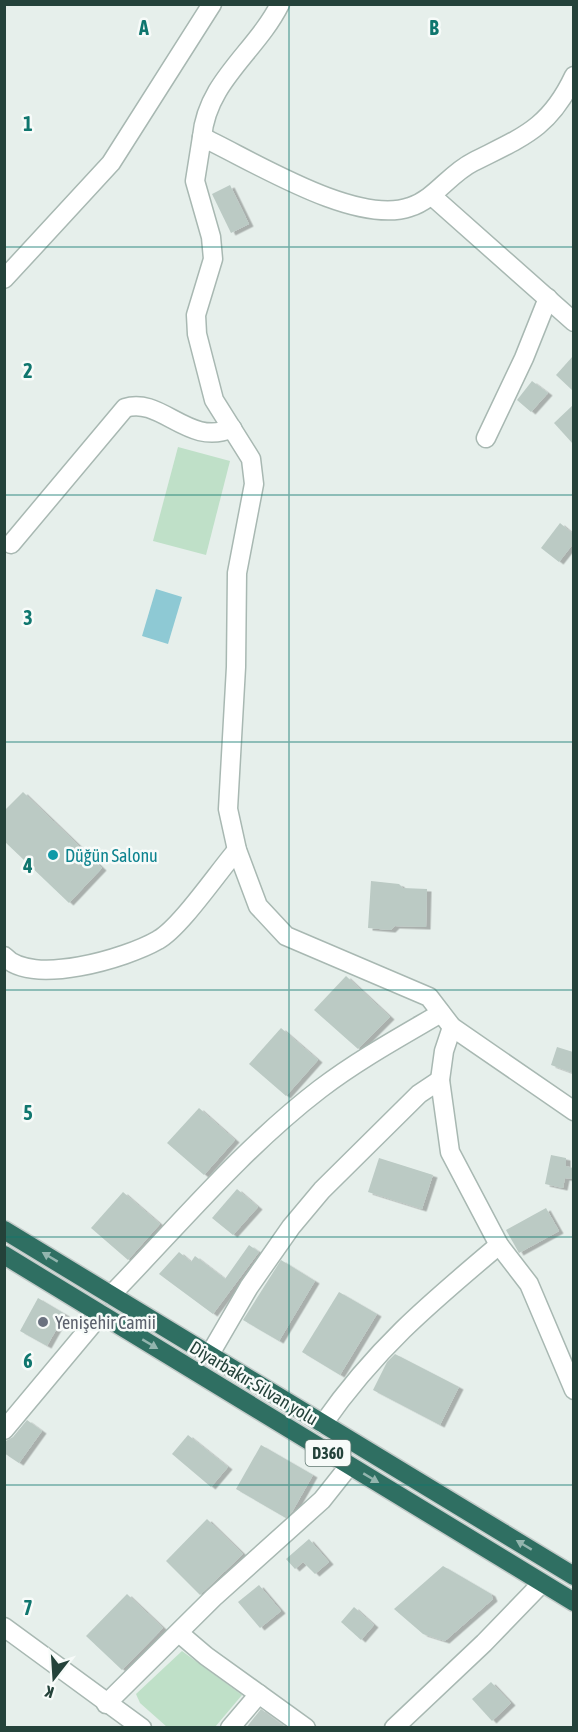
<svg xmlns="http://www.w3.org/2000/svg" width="578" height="1732" font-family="'Asap Condensed',sans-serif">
  <defs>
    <filter id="shadow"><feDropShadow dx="4.5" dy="2.5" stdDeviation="0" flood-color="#0004"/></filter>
  </defs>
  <rect width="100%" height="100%" fill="#e6efeb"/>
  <!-- green -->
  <g fill="#bfe0c8">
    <path d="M 178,447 L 230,461 L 206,555 L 153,541 Z"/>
    <path d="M 182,1651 L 242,1695 L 215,1727 L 167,1727 L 140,1703 L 136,1694 Z"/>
  </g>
  <!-- water -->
  <path fill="#8ec9d4" d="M 156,589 L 182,597 L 168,644 L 142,636 Z"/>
  <!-- building -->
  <g fill="#bbcac4" filter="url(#shadow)">
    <path d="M 230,185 L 249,224 L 231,233 L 212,194 Z"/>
    <path d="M 573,356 L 573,391 L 556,375 Z"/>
    <path d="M 532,381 L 548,393 L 531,412 L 517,400 Z"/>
    <path d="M 573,405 L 573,444 L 554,423 Z"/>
    <path d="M 560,523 L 573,534 L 573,544 L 559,562 L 541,548 Z"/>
    <path d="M 23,792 L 102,868 L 69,903 L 4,841 L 4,811 Z"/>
    <path d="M 371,881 L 399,884 L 403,888 L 427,889 L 426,927 L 395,926 L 391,930 L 368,928 Z"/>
    <path d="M 346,976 L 390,1017 L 358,1049 L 314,1010 Z"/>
    <path d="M 281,1028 L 318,1060 L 286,1096 L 249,1064 Z"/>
    <path d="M 557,1047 L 573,1052 L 573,1073 L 551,1065 Z"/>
    <path d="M 199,1108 L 235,1140 L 204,1175 L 167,1143 Z"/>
    <path d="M 551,1155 L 566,1158 L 566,1166 L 573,1168 L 572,1179 L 565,1178 L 563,1188 L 545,1184 Z"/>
    <path d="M 379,1158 L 433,1175 L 422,1209 L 368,1192 Z"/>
    <path d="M 237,1189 L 258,1207 L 233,1235 L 212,1218 Z"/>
    <path d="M 123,1192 L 160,1224 L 128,1260 L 91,1228 Z"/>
    <path d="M 546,1208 L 559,1231 L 519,1253 L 506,1230 Z"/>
    <path d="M 249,1245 L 259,1252 L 213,1314 L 159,1274 L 179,1252 L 191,1262 L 195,1256 L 225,1279 Z"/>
    <path d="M 281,1260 L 315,1281 L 279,1341 L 243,1320 Z"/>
    <path d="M 339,1292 L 377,1314 L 340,1375 L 302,1352 Z"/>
    <path d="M 38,1298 L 65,1314 L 47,1346 L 20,1331 Z"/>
    <path d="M 395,1354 L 459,1387 L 440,1425 L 373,1390 L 387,1362 Z"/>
    <path d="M 27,1420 L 42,1431 L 19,1463 L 4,1453 L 4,1442 L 13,1437 Z"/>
    <path d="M 188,1435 L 228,1467 L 211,1487 L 172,1454 Z"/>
    <path d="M 261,1445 L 313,1475 L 292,1512 L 286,1518 L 236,1489 Z"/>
    <path d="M 207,1519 L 243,1554 L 200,1595 L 166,1561 Z"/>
    <path d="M 309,1539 L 329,1562 L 315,1574 L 303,1562 L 295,1569 L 286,1559 Z"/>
    <path d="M 443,1566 L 491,1594 L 493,1599 L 445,1641 L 423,1634 L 394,1609 Z"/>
    <path d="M 259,1585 L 281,1611 L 260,1628 L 238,1602 Z"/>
    <path d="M 127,1594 L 163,1628 L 122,1670 L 86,1636 Z"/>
    <path d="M 354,1607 L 374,1625 L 361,1640 L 341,1622 Z"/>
    <path d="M 491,1682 L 511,1703 L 492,1721 L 472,1699 Z"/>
    <path d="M 261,1709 L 286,1728 L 246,1728 Z"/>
  </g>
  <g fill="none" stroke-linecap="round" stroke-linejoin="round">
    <!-- minor casing -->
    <g stroke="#a8b8b2" stroke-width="21">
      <g id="minor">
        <path d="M 574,76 C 549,129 522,137 473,162 C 449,174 435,199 410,207 C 356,226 253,161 202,137 L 195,181 L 211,237 L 213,259 L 196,315 L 197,334 L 214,400 L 251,459 L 254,484 L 237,573 L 236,667 L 228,809 L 237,850 L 258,906 L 286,936 L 429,997 L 452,1027 L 574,1111"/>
        <path d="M 202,137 C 207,81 256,52 280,4"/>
        <path d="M 432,196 L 574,322"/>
        <path d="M 4,279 L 111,163 L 212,4"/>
        <path d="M 486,438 L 524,358 L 548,298"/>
        <path d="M 11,544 L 125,408 C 161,396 189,448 232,428"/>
        <path d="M 4,956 C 31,987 127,958 158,940 C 180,928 218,872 237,850"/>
        <path d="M 452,1027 L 444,1051 L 440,1080 L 450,1152 L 499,1245 L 529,1284 L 574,1390"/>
        <path d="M 111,1295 C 179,1225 243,1148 320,1089 C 358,1060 400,1037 441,1013"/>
        <path d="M 210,1354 L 249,1287 L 291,1227 L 322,1190 L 419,1094 L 440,1080"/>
        <path d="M 323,1424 C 376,1348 429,1304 499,1245"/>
        <path d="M 4,1430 L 101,1314"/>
        <path d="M 4,1627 L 142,1728"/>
        <path d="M 179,1633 L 206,1656 L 306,1728"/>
        <path d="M 106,1704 L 213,1598 L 322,1500 L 349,1466"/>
        <path d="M 230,1728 L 259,1694"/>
        <path d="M 394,1728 L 484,1643 L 542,1583"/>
      </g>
    </g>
    <!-- highway casing -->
    <g stroke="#c2cac8" stroke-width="21">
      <g id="highway">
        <path d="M 4,1230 L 574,1576"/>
        <path d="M 4,1255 L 574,1602"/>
      </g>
    </g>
    <!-- minor -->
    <use href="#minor" stroke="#fff" stroke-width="18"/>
    <!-- highway -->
    <use href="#highway" stroke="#2f6f62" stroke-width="18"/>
  </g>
  <!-- one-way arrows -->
  <defs><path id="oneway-solid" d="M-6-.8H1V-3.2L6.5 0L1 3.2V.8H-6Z" transform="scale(1.5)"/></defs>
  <g fill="#93b5ae">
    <use href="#oneway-solid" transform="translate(50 1257) rotate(-149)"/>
    <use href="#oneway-solid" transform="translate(150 1344) rotate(31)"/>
    <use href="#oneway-solid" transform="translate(371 1478) rotate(31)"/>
    <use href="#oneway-solid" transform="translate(524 1545) rotate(-149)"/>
  </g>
  <!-- grid -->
  <path fill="none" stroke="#0f766e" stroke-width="1.5" stroke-opacity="0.55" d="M 289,4 L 289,1728M 4,247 L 574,247M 4,495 L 574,495M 4,742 L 574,742M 4,990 L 574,990M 4,1237 L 574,1237M 4,1485 L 574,1485"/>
  <!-- markers -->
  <circle fill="#0f9aa8" stroke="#f7fbf9" stroke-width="2" cx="53" cy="855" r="6"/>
  <circle fill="#6b7280" stroke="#f7fbf9" stroke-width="2" cx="43" cy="1322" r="6"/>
  <g text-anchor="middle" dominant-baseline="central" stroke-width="5" stroke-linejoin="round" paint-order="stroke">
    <!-- shield labels -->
    <rect fill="#f7fbf9" stroke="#637a73" stroke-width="1.5" x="305.5" y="1440" width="45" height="26" rx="4.5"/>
    <g font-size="16" font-weight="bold" fill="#24423a">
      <text x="328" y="1453">D360</text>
    </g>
    <!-- culture labels -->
    <g font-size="18" fill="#0d838f" stroke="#f7fbf9" text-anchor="start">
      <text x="65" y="855">Düğün Salonu</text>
    </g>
    <!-- worship labels -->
    <g font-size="18" fill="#5b616d" stroke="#f7fbf9" text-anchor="start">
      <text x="55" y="1322">Yenişehir Camii</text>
    </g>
    <!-- street labels -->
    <g font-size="18" fill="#24423a" stroke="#f7fbf9">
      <text transform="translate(254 1383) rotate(31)">Diyarbakır-Silvan yolu</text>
    </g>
  </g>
  <g font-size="20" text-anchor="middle" font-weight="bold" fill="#0f766e" stroke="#f7fbf9" stroke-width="5" stroke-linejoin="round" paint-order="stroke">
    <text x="144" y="35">A</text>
    <text x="434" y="35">B</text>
    <text x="28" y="131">1</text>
    <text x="28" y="378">2</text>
    <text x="28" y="625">3</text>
    <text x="28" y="873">4</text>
    <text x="28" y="1120">5</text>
    <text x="28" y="1368">6</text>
    <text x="28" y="1615">7</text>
  </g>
  <!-- border -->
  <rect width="578" height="1732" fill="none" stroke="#24423a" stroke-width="12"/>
  <!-- north arrow -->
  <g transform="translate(54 1678) rotate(197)" stroke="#f7fbf9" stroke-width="4.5" paint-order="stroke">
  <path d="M0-4.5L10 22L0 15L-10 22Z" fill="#24423a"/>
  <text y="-9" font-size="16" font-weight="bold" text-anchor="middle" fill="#24423a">K</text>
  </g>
</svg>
